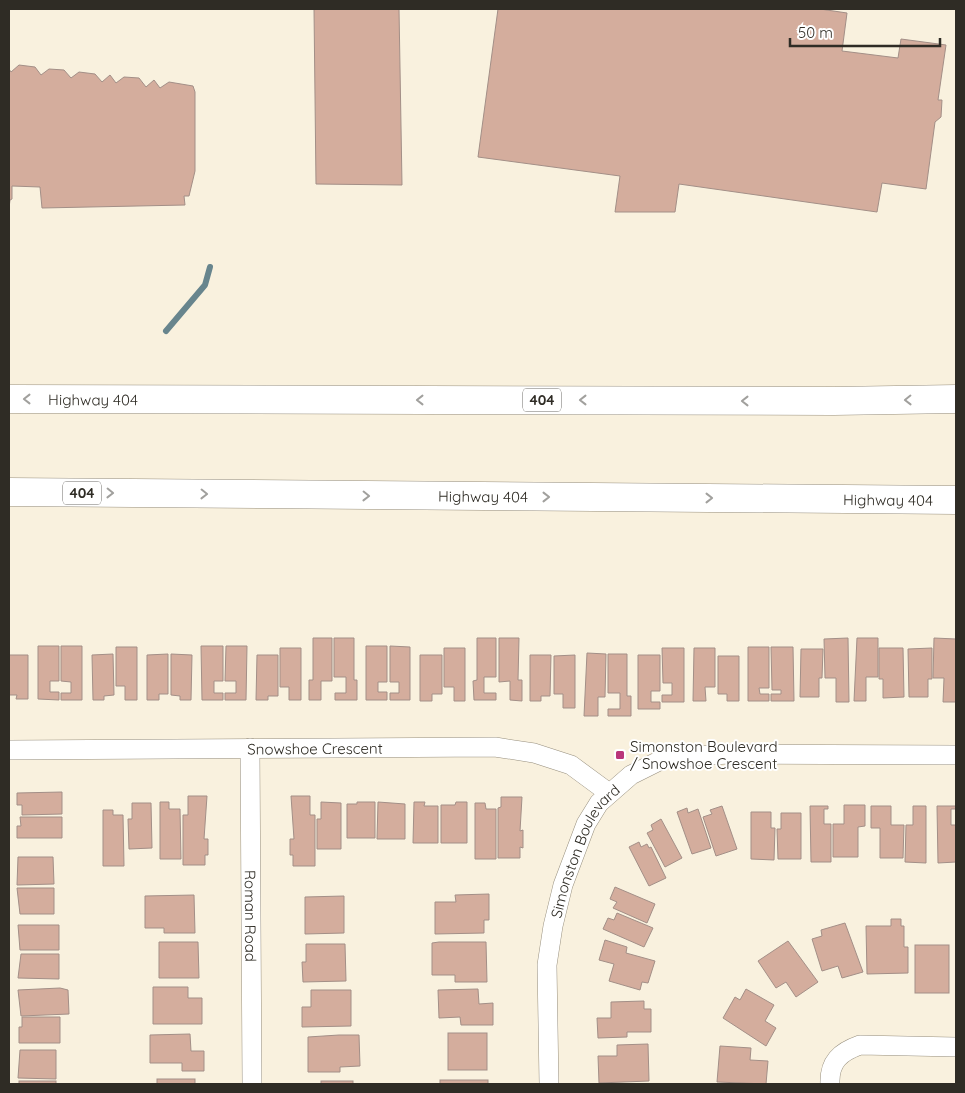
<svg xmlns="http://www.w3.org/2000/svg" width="965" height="1093" font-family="Quicksand,sans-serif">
  <rect width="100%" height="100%" fill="#f9f1de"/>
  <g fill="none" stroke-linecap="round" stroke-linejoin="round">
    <!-- stream -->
    <path stroke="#68858d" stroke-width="6" d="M 166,331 L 205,285 L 210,267"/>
  </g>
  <!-- building -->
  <g fill="#d4ad9d" stroke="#a38f87">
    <path d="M 314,9 L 399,9 L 402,185 L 316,184 Z"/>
    <path d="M 498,9 L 820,9 L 847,13 L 842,51 L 898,58 L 901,39 L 946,45 L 938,100 L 942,100 L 941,117 L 935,122 L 926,189 L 882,183 L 877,212 L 679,184 L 675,212 L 615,212 L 620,176 L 478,157 Z"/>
    <path d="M 19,65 L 35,67 L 41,75 L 49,69 L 64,70 L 71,78 L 79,72 L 95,74 L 102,82 L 110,75 L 116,83 L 124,77 L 139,78 L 146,87 L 154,80 L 160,88 L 169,82 L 193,86 L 195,92 L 195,171 L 189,196 L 184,196 L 185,205 L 42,208 L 40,187 L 12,186 L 12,199 L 10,200 L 9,208 L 9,69 L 11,72 Z"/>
    <path d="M 313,638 L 332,638 L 332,681 L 321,681 L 321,700 L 309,700 L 309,680 L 313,680 Z"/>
    <path d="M 334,638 L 354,638 L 354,680 L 357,680 L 357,700 L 335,700 L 335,693 L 346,693 L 346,677 L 334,677 Z"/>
    <path d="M 477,638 L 496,638 L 496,677 L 484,677 L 484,693 L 496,693 L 496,700 L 474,700 L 473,681 L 477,680 Z"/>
    <path d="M 499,638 L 519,638 L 518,680 L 522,680 L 522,701 L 510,700 L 510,681 L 499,682 Z"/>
    <path d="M 848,638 L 849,702 L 836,702 L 836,678 L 825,678 L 824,639 Z"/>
    <path d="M 857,638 L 878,638 L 878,677 L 866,677 L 866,701 L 854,701 Z"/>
    <path d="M 934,638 L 956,639 L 956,702 L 943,702 L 944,678 L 933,678 Z"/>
    <path d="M 38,646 L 59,646 L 59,681 L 50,681 L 50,692 L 59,692 L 59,700 L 38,699 Z"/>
    <path d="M 61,646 L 82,646 L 82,700 L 61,700 L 61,693 L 71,693 L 71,682 L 61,681 Z"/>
    <path d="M 201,646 L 223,646 L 223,681 L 214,681 L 214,693 L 223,693 L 223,700 L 202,700 Z"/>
    <path d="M 226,646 L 247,646 L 246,700 L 225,700 L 225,693 L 236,693 L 236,681 L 225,681 Z"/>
    <path d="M 366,646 L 387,646 L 387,682 L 378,682 L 378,692 L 387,692 L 387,700 L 366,700 Z"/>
    <path d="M 390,646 L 410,647 L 410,700 L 390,700 L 390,693 L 399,693 L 399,682 L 390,682 Z"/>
    <path d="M 116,647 L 137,647 L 137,700 L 125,700 L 125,686 L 116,686 Z"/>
    <path d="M 748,647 L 769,647 L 769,688 L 759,688 L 760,694 L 769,694 L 769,701 L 748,701 Z"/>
    <path d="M 771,647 L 793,647 L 794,701 L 771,701 L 771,694 L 781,694 L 781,690 L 772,690 Z"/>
    <path d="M 280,648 L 301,648 L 301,700 L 289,700 L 289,687 L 280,687 Z"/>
    <path d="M 444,648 L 465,648 L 465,701 L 454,701 L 454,687 L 444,687 Z"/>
    <path d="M 662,648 L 684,648 L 684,702 L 662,702 L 662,695 L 672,695 L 672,683 L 663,683 Z"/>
    <path d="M 694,648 L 715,648 L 715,687 L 705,687 L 706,701 L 693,701 Z"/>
    <path d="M 879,648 L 903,648 L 904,697 L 883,698 L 883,679 L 879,679 Z"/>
    <path d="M 932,648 L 932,679 L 928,679 L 928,697 L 909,697 L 908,649 Z"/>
    <path d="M 801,649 L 823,649 L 822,678 L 819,678 L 819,697 L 800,697 Z"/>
    <path d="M 587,653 L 606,654 L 605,697 L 598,697 L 598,716 L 584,716 Z"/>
    <path d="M 113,654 L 114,695 L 104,696 L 104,700 L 93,700 L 92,655 Z"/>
    <path d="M 168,654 L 168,694 L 159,694 L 159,700 L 147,700 L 147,655 Z"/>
    <path d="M 171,654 L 192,655 L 191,700 L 180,700 L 180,696 L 171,695 Z"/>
    <path d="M 608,654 L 627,654 L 627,696 L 631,696 L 631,716 L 608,716 L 608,709 L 620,709 L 620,693 L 608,693 Z"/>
    <path d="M 9,655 L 28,655 L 28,699 L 16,699 L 17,695 L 9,695 Z"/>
    <path d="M 257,655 L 278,655 L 278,696 L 268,696 L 268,700 L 256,700 Z"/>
    <path d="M 420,655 L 442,655 L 442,694 L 432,694 L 432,701 L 420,701 Z"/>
    <path d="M 530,655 L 551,655 L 550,696 L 541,696 L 541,701 L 530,701 Z"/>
    <path d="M 575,655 L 575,708 L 563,708 L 563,694 L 554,694 L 554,656 Z"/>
    <path d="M 638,655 L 660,655 L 660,691 L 651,691 L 651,702 L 660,702 L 660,709 L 638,709 Z"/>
    <path d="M 718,656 L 739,656 L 739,701 L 727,701 L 727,694 L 718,694 Z"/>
    <path d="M 62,792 L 62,814 L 22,815 L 22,805 L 17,805 L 17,793 Z"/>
    <path d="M 188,796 L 207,796 L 204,839 L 208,839 L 208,855 L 205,855 L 205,865 L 183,865 L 183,815 L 188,815 Z"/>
    <path d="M 291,796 L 310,796 L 310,815 L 315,815 L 315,866 L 293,866 L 293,855 L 290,855 L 290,839 L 294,839 Z"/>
    <path d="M 501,797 L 522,797 L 520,831 L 523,830 L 523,848 L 520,847 L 520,858 L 498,858 L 498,808 L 501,807 Z"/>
    <path d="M 160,802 L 169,802 L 169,809 L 180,809 L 181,859 L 160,859 Z"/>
    <path d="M 321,802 L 341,803 L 341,849 L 317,849 L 317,819 L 321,819 Z"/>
    <path d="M 357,802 L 375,802 L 375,838 L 347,838 L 347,804 L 357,804 Z"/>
    <path d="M 378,802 L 405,804 L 405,839 L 377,839 Z"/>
    <path d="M 414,802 L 425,802 L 424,806 L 438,806 L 438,843 L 413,843 Z"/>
    <path d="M 456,802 L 467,802 L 467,843 L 441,843 L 441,805 L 455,805 Z"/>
    <path d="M 132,803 L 151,803 L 152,848 L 129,849 L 128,819 L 132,819 Z"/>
    <path d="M 475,803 L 485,803 L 486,809 L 496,809 L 496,859 L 475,859 Z"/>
    <path d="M 844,805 L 865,805 L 865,826 L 858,827 L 858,857 L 833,857 L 833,824 L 844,824 Z"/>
    <path d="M 722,806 L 737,849 L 716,856 L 703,817 L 712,814 L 710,810 Z"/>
    <path d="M 810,806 L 828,806 L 828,809 L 824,809 L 824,824 L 831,824 L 831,862 L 811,862 Z"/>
    <path d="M 871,806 L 891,806 L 891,825 L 904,825 L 903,858 L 880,858 L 880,828 L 871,828 Z"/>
    <path d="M 913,806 L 926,806 L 926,863 L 905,862 L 906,825 L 913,825 Z"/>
    <path d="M 937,806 L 956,806 L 956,809 L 951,809 L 951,825 L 956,825 L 956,862 L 938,863 Z"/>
    <path d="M 687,808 L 688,813 L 698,809 L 711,848 L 692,854 L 677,812 Z"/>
    <path d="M 103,810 L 113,810 L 113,815 L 123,815 L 124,866 L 103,866 Z"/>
    <path d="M 751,812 L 771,812 L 771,828 L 775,828 L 774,860 L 751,859 Z"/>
    <path d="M 781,813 L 801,813 L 801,859 L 778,859 L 777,829 L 781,829 Z"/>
    <path d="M 20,817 L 62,817 L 62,838 L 17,838 L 17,826 L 21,826 Z"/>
    <path d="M 661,819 L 682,858 L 665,867 L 647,833 L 653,830 L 651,825 Z"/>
    <path d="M 639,842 L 641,847 L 647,844 L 649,848 L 651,847 L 666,878 L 649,886 L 629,847 Z"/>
    <path d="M 18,857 L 53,857 L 54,884 L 17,885 Z"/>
    <path d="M 615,887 L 655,904 L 647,923 L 613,908 L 617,902 L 610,899 Z"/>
    <path d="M 17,888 L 54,888 L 54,914 L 20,914 Z"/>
    <path d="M 489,894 L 489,920 L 484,920 L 484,933 L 435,934 L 435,902 L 456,902 L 455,895 Z"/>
    <path d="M 194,895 L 195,933 L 164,933 L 164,928 L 145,928 L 145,896 Z"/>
    <path d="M 344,896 L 344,933 L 305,934 L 305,897 Z"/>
    <path d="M 617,913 L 653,928 L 644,947 L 603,929 L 608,918 L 614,920 Z"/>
    <path d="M 891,919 L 901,919 L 901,926 L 904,926 L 904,947 L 908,947 L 908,973 L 867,974 L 866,926 L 891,926 Z"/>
    <path d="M 845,923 L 863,972 L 842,978 L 838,966 L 822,971 L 812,939 L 822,936 L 821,930 Z"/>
    <path d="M 18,925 L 59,925 L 59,950 L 20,950 Z"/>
    <path d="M 605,940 L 627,947 L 626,953 L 655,961 L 648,983 L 642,982 L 640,990 L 609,981 L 614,964 L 599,960 Z"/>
    <path d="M 788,941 L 818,982 L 796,997 L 786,982 L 776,988 L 758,961 Z"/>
    <path d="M 159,942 L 198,942 L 199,978 L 159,978 Z"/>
    <path d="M 439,942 L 486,942 L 487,982 L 455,982 L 455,975 L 432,975 L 432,943 Z"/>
    <path d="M 306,944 L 345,944 L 346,981 L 303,982 L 302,962 L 306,962 Z"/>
    <rect x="915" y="945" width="34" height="48"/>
    <path d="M 21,954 L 59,954 L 59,979 L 18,978 Z"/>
    <path d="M 153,987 L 188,987 L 188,998 L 202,998 L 202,1024 L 153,1024 Z"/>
    <path d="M 60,988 L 68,990 L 69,1014 L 21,1016 L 18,990 Z"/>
    <path d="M 478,989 L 479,1004 L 493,1003 L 493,1025 L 461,1025 L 460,1017 L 439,1018 L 438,990 Z"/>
    <path d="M 746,989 L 774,1005 L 765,1021 L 776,1028 L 766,1046 L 723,1018 L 735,997 L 740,1000 Z"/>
    <path d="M 311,990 L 351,990 L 351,1026 L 302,1027 L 302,1007 L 311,1007 Z"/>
    <path d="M 644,1001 L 644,1009 L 651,1009 L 651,1032 L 627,1032 L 627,1037 L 598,1038 L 597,1018 L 611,1018 L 611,1002 Z"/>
    <path d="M 22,1017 L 60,1017 L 60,1043 L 19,1043 L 19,1027 L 22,1027 Z"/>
    <rect x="448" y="1033" width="39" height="37"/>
    <path d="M 190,1034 L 191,1051 L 204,1051 L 204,1071 L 182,1071 L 182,1063 L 150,1063 L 150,1035 Z"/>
    <path d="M 339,1035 L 359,1035 L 360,1066 L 340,1067 L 340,1072 L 308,1072 L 308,1037 Z"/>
    <path d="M 648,1044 L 649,1081 L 599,1083 L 598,1056 L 617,1056 L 617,1045 Z"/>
    <path d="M 720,1046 L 751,1048 L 750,1060 L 768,1061 L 766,1084 L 717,1082 Z"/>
    <path d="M 20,1050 L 56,1050 L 56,1079 L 18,1078 Z"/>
    <rect x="157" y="1079" width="38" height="5"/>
    <rect x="440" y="1080" width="48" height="4"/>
    <rect x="19" y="1081" width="37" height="3"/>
    <rect x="321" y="1081" width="32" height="3"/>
  </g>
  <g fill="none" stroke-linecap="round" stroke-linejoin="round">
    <!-- minor casing -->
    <g stroke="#978f7e" stroke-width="20">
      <g id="minor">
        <path id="s1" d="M 250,748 L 252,1084"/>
        <path id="s2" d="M 9,750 L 495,747 L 534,753 L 571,765 L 609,793"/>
        <path id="s3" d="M 549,1084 L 547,965 L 553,926 L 563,885 L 586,824 L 599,803 L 631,775 L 665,758 L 729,754 L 956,755"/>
        <path d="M 830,1084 C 829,1062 840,1052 860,1045 L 956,1047"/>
      </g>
    </g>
    <!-- motorway casing -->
    <g stroke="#978f7e" stroke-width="29">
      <g id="motorway">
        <path id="s4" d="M 9,399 L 834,401 L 956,399"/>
        <path id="s5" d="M 9,492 L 956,500"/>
      </g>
    </g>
    <!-- minor -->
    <use href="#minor" stroke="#fff" stroke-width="19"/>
    <!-- motorway -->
    <use href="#motorway" stroke="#fff" stroke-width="28"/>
  </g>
  <!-- one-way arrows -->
  <defs><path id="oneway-chevron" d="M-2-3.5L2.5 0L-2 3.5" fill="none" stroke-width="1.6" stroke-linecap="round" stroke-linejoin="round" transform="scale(1.25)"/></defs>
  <g stroke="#a1a09d">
    <use href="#oneway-chevron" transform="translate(27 399) rotate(180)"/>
    <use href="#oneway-chevron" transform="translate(420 400) rotate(-180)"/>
    <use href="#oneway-chevron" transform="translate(583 400) rotate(-180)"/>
    <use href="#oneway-chevron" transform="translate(908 400) rotate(179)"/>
    <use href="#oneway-chevron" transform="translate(745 401) rotate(-180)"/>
    <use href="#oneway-chevron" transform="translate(110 493) rotate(1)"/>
    <use href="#oneway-chevron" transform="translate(204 494) rotate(1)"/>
    <use href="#oneway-chevron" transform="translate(366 496) rotate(1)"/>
    <use href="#oneway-chevron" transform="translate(546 497)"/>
    <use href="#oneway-chevron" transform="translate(709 498)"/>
  </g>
  <!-- markers -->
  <rect fill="#ba357a" stroke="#fff" stroke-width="2" x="615" y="750" width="10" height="10" rx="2.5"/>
  <g text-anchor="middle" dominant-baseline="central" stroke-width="4" stroke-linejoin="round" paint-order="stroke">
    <!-- shield labels -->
    <g fill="#fff" stroke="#6d6b66" stroke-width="1">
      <rect x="523" y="388.5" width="38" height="23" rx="4"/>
      <rect x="63" y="481.5" width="38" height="23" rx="4"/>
    </g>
    <g font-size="14" font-weight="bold" fill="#2f2c25">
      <text x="542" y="400">404</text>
      <text x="82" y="493">404</text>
    </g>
    <!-- street labels -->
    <g font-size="15" fill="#2f2c25" stroke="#fff">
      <text stroke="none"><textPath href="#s4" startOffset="84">Highway 404</textPath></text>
      <text stroke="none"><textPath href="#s5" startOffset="474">Highway 404</textPath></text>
      <text stroke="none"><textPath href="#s5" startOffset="879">Highway 404</textPath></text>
      <text stroke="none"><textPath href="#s2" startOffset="306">Snowshoe Crescent</textPath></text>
      <text stroke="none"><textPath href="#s3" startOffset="241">Simonston Boulevard</textPath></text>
      <text stroke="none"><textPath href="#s1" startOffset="168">Roman Road</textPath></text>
    </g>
    <!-- poi labels -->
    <g font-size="15" fill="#2f2c25" stroke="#fff" text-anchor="start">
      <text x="630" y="746">Simonston Boulevard<tspan x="630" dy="17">/ Snowshoe Crescent</tspan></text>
    </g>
  </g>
  <!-- border -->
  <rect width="965" height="1093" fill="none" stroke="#2f2c25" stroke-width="20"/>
  <!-- scale -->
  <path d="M790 38v8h150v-8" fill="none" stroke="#2f2c25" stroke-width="2.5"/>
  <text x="798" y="38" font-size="15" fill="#2f2c25" stroke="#ffffff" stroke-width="4" paint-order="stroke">50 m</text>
</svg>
